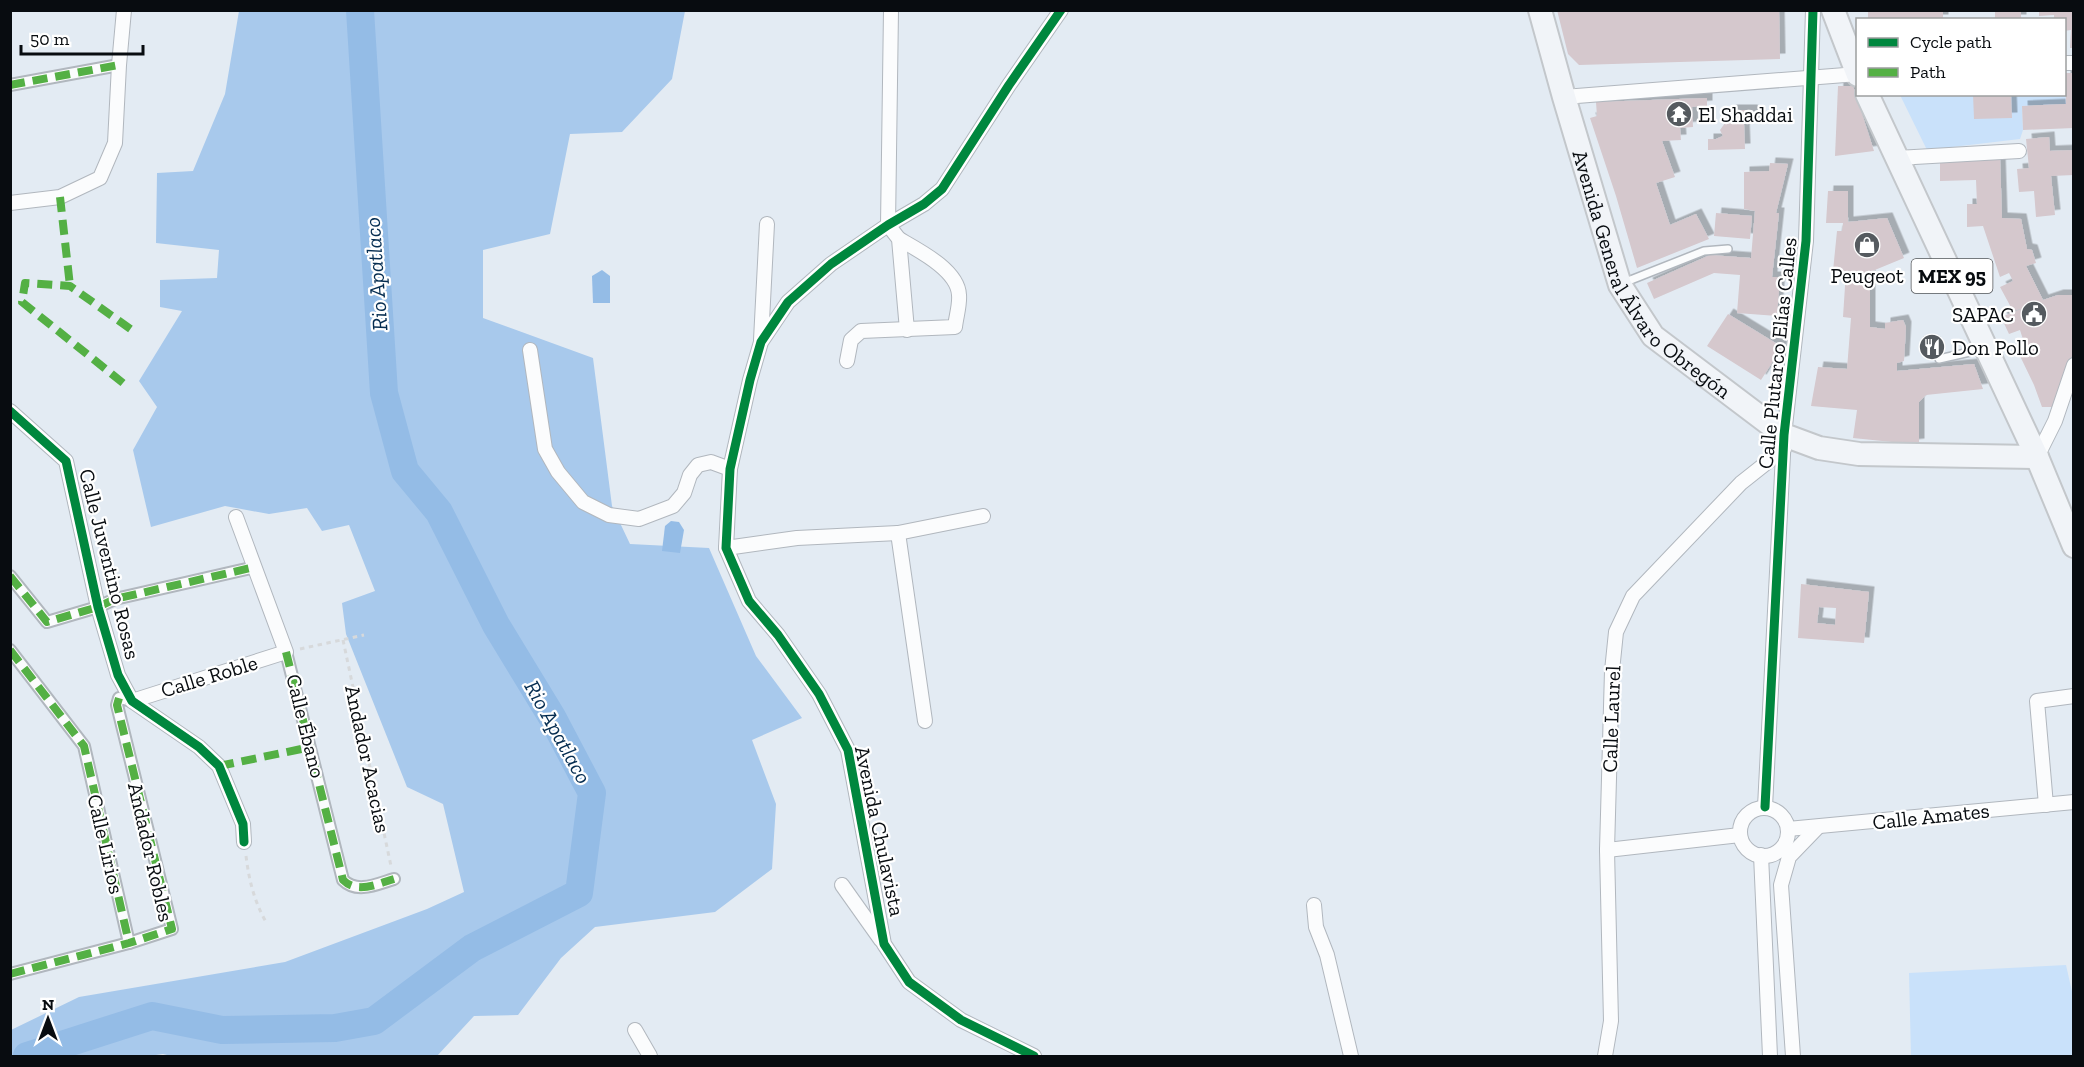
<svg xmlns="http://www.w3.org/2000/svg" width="2084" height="1067" font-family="'Zilla Slab',serif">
  <defs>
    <filter id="shadow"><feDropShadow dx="5.5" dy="-5.5" stdDeviation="0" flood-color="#0004"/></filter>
  </defs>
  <rect width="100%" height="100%" fill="#e3ebf3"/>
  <!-- green -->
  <g fill="#c9e1fa">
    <path d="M 2065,73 L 2066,104 L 2022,106 L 2023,130 L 2020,139 L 1927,150 L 1900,95 L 2064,94 Z"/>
    <path d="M 2066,965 L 2073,996 L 2073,1056 L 1911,1056 L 1909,973 Z"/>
  </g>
  <!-- forest -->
  <path fill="#a8c9ec" d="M 239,11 L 685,11 L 672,79 L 622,132 L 570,134 L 550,234 L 483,250 L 483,318 L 593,358 L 612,506 L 630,544 L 709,548 L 756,656 L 802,718 L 752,740 L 776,804 L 772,869 L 715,912 L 595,927 L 561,958 L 518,1015 L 474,1016 L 437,1056 L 171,1056 L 163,1054 L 149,1056 L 11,1056 L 11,1030 L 79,997 L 285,962 L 427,909 L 464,892 L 443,804 L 407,787 L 346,634 L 342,603 L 375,591 L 349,525 L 322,531 L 307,508 L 269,514 L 225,506 L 151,527 L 133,450 L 157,407 L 139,381 L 182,311 L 160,307 L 160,280 L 217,278 L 219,250 L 156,243 L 157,173 L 193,171 L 225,94 Z"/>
  <!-- water -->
  <g fill="#94bce6">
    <path d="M 602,270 L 610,276 L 610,303 L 593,303 L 592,276 Z"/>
    <path d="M 671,521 L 679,522 L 684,530 L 680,553 L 662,551 L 665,526 Z"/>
  </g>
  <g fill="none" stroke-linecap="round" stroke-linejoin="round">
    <!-- river -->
    <path stroke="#94bce6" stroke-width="28" d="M 27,1056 L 152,1016 L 222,1030 L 335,1028 L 374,1021 L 472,948 L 579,893 L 592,793 L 552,717 L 496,625 L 439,512 L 405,471 L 384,393 L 360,10"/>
  </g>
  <!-- building -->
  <g fill="#d5c8cd" fill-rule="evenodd" filter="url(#shadow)">
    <path d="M 1557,10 L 1779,10 L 1780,59 L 1579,65 L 1568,54 Z"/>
    <rect x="1868" y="10" width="75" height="10"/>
    <rect x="1995" y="10" width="26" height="10"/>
    <path d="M 2039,10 L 2074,10 L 2074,48 L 2070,48 L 2071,30 L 2064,31 L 2064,20 L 2054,20 L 2054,15 L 2039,16 Z"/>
    <path d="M 2065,73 L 2074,73 L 2074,128 L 2023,130 L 2022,106 L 2066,104 Z"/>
    <path d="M 1838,86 L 1853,86 L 1874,151 L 1835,156 Z"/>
    <path d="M 1973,94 L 2011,94 L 2012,118 L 1974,119 Z"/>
    <path d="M 1707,98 L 1707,106 L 1692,107 L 1693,127 L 1680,128 L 1681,140 L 1662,141 L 1675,177 L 1656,183 L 1670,225 L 1696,214 L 1709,239 L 1637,268 L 1616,196 L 1590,118 L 1597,116 L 1596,102 Z"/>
    <path d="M 1732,110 L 1752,110 L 1755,114 L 1755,123 L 1744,124 L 1745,149 L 1708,150 L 1708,139 L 1716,139 L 1723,136 L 1720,130 L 1725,123 L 1726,113 Z"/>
    <path d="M 2049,137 L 2050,151 L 2074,150 L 2074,175 L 2051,176 L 2055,215 L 2036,217 L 2034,191 L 2019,192 L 2017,169 L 2029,168 L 2026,139 Z"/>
    <path d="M 2000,157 L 2002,218 L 2021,219 L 2027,249 L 2032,250 L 2036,263 L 2026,266 L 2043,300 L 2058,295 L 2074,295 L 2074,351 L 2060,384 L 2053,407 L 2042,407 L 2034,385 L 2020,356 L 2027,352 L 2020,330 L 2009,334 L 2001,317 L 2024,308 L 2013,311 L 2000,287 L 2013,281 L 2009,273 L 2000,277 L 1983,226 L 1967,227 L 1967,204 L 1977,204 L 1976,180 L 1940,181 L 1940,159 Z"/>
    <path d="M 1770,163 L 1788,164 L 1776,213 L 1779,213 L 1772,277 L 1780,277 L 1777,316 L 1737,313 L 1740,275 L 1714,273 L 1654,299 L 1647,283 L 1710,255 L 1751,258 L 1755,211 L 1744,209 L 1744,172 L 1769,171 Z"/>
    <path d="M 1828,191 L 1848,191 L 1848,222 L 1887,218 L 1904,258 L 1870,272 L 1870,327 L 1885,329 L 1885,323 L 1903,320 L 1906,327 L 1904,361 L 1897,363 L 1897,371 L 1974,364 L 1983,389 L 1926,395 L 1919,402 L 1919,444 L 1892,447 L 1892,442 L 1853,438 L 1857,410 L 1811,406 L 1818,367 L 1847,369 L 1851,318 L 1843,317 L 1846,271 L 1833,271 L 1837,231 L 1842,231 L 1843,223 L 1826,223 Z"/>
    <path d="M 1716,213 L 1752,216 L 1750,239 L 1714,236 Z"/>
    <path d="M 1728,314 L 1782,347 L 1761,380 L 1707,346 Z"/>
    <path d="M 1801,584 L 1869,592 L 1864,643 L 1798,638 ZM 1819,607 L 1836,608 L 1835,625 L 1817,623 Z"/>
  </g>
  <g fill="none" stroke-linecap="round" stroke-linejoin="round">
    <!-- service casing -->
    <g stroke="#b1b7be" stroke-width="10">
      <g id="service">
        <path d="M 1623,283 L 1704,251 L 1728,249"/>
        <path d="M 1939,359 L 1983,349"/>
      </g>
    </g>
    <!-- pedestrian casing -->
    <g stroke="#b1b7be" stroke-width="14">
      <g id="pedestrian">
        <path d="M 10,85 L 119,65"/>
        <path d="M 10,576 L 47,622 L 98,607 L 115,599 L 255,567"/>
        <path d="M 10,650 L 84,746 L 129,943"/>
        <path d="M 286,652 L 343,880 C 357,894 377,884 394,879"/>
        <path d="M 10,974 L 129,943 L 172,929 L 117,705 L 119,698 L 132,701"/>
      </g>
    </g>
    <!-- minor casing -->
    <g stroke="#b1b7be" stroke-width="16">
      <g id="minor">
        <path d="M 891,10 L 888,225 L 899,239 L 907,330"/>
        <path d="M 2064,63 L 2074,63"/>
        <path d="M 1564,97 L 1858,74"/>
        <path d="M 1897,158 L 2019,151"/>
        <path d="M 10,203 L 60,197 L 100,178 L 115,143 L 119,65 L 124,10"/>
        <path d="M 761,340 L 767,224"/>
        <path d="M 530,350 L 545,449 L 558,472 L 583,502 L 609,515 L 639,519 L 673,506 L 684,493 L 690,475 L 698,465 L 711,462 L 730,469"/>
        <path d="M 847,361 L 851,340 L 861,331 L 955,327 C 956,317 960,305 959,295 C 958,270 918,250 899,239"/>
        <path d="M 10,411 L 66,461 L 98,607 L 118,675 L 132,701 L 199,747 L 219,766 L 243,824 L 244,842"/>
        <path d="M 2037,457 L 2055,421 L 2074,365"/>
        <path d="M 898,533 L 925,721"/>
        <path d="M 726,548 L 797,538 L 898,533 L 983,516"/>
        <path d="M 132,701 L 286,652 L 236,517"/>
        <path d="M 2046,805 L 2037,701 L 2074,696"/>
        <path d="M 1765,807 L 1784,435 L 1806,241 L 1813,10"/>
        <circle cx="1764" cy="832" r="24"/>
        <path d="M 1788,829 L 2074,802"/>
        <path d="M 1607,850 L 1740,835"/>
        <path d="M 1761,855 L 1770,1056"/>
        <path d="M 842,885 L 881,940"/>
        <path d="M 1314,905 L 1316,927 L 1327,955 L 1351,1056"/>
        <path d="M 635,1030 L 650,1056"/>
        <path d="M 1034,1056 L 961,1020 L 909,982 L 884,944 L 848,750 L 819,694 L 778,635 L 749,601 L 726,548 L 730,469 L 750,380 L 761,342 L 788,302 L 831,264 L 888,225 L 924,204 L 942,189 L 1009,85 L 1061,10"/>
        <path d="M 1605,1056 L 1611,1021 L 1607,850 L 1612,671 L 1616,632 L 1633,596 L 1741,483 L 1784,449"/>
        <path d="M 1793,1056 L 1781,885 L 1789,857 L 1818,827"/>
      </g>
    </g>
    <!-- primary casing -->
    <g stroke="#c3c7cb" stroke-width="26">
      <g id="primary">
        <path id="s1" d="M 1540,10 L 1564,97 L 1620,285 L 1653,336 L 1784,435 L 1819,448 L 1859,454 L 2037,457"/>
        <path d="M 1833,10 L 1858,75"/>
        <path d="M 1867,94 L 2037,457 L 2074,546"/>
      </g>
    </g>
    <!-- path -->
    <g stroke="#d7d9db" stroke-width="3" stroke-dasharray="4.5 4.5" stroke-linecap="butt">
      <path d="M 343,640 L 391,866"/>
      <path d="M 300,649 L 364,635"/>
      <path d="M 246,856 C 249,880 254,901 266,922"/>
    </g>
    <!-- service -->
    <use href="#service" stroke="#fbfcfd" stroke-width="7"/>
    <!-- pedestrian -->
    <use href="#pedestrian" stroke="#fbfcfd" stroke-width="10"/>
    <!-- minor -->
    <use href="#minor" stroke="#fbfcfd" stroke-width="14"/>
    <!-- primary -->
    <use href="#primary" stroke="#f1f4f8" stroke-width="22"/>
    <!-- quiet -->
    <g stroke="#54b044" stroke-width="8" stroke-dasharray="15 8" stroke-linecap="butt">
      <path d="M 10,85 L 119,65"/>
      <path d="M 60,197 L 70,286"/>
      <path d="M 123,383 L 22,302 L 25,283 L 70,286 L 136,333"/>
      <path d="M 10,576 L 47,622 L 98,607 L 115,599 L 255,567"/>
      <path d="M 10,650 L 84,746 L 129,943"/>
      <path d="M 286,652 L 343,880 C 357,894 377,884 394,879"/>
      <path d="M 219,766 L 311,747"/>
      <path d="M 10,974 L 129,943 L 172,929 L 117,705 L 119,698 L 132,701"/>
    </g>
    <!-- cycleway casing -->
    <g stroke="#fff" stroke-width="13">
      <g id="cycleway">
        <path d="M 10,411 L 66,461 L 98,607 L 118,675 L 132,701 L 199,747 L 219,766 L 243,824 L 244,842"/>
        <path d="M 1765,807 L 1784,435 L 1806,241 L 1813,10"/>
        <path d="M 1034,1056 L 961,1020 L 909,982 L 884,944 L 848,750 L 819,694 L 778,635 L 749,601 L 726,548 L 730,469 L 750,380 L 761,342 L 788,302 L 831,264 L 888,225 L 924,204 L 942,189 L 1009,85 L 1061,10"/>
      </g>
    </g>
    <!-- cycleway -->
    <use href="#cycleway" stroke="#00873e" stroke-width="9"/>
  </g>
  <!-- icons -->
  <defs>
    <g id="temple-disc" transform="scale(1.35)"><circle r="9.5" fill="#555a5f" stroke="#fff"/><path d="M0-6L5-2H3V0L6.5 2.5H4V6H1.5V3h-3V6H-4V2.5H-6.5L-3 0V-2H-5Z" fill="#fff"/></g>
    <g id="shop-disc" transform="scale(1.35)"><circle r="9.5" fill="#555a5f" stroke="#fff"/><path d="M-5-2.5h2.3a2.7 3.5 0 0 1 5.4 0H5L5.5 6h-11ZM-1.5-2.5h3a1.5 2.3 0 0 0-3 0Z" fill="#fff"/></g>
    <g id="civic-disc" transform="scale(1.35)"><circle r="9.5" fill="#555a5f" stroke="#fff"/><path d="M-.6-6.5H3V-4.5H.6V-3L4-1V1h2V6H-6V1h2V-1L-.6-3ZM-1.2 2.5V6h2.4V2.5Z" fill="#fff"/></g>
    <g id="restaurant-disc" transform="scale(1.35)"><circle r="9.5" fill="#555a5f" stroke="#fff"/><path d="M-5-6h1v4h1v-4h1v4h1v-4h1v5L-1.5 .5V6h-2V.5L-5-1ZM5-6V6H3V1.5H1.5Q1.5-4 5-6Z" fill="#fff"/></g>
  </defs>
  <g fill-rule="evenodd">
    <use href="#temple-disc" x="1679" y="114"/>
    <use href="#shop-disc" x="1867" y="245"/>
    <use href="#civic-disc" x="2034" y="314"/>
    <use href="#restaurant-disc" x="1932" y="347"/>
  </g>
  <g text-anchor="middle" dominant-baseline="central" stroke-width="4.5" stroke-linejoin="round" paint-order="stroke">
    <!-- shield labels -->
    <rect fill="#fff" stroke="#525558" stroke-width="1.5" x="1911.5" y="259" width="81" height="34" rx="4.5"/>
    <g font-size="20" font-weight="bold" fill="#080c10">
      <text x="1952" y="276">MEX 95</text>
    </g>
    <!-- poi labels -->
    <g font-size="21" fill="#080c10" stroke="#fff" text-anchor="start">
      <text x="1698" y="114">El Shaddai</text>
      <text x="1867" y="275" text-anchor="middle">Peugeot</text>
      <text x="2014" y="314" text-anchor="end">SAPAC</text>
      <text x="1952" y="347">Don Pollo</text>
    </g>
    <!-- street labels -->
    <g font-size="21" fill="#080c10" stroke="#fff">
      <text stroke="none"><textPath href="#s1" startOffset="294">Avenida General Álvaro Obregón</textPath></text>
      <text transform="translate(1777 353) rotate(-84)">Calle Plutarco Elías Calles</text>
      <text transform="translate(110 564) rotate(76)">Calle Juventino Rosas</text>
      <text transform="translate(209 676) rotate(-17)">Calle Roble</text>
      <text transform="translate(1611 719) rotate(-88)">Calle Laurel</text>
      <text transform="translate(306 726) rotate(76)">Calle Ébano</text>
      <text transform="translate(368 759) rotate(78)">Andador Acacias</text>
      <text transform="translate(1931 816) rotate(-6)">Calle Amates</text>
      <text transform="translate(880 831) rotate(78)">Avenida Chulavista</text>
      <text transform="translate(106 844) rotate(77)">Calle Lirios</text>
      <text transform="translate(151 852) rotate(77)">Andador Robles</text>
    </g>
    <!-- water labels -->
    <g font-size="22" font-style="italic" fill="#052d51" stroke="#fff">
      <text transform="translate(376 274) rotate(-94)">Rio Apatlaco</text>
      <text transform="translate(558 732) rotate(61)">Rio Apatlaco</text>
    </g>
  </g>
  <!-- border -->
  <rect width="2084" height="1067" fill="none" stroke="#080c10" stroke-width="24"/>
  <!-- legend -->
  <rect x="1856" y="18" width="210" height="78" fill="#ffffff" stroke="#9c9e9f" stroke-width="1.5"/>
  <rect x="1868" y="38" width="30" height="9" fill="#00873e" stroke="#9c9e9f" stroke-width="1.5"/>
  <text x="1910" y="48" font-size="18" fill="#080c10">Cycle path</text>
  <rect x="1868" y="68" width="30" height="9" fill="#54b044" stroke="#9c9e9f" stroke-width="1.5"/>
  <text x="1910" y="78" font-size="18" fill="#080c10">Path</text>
  <!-- north arrow -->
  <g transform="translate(48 1019)" stroke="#ffffff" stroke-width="4.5" paint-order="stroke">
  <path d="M0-4.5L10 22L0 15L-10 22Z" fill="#080c10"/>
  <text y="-9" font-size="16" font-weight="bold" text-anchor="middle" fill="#080c10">N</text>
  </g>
  <!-- scale -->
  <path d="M21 45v9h122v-9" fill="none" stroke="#080c10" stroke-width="3"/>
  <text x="30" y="45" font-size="18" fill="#080c10" stroke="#ffffff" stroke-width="4.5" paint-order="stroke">50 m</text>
</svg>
